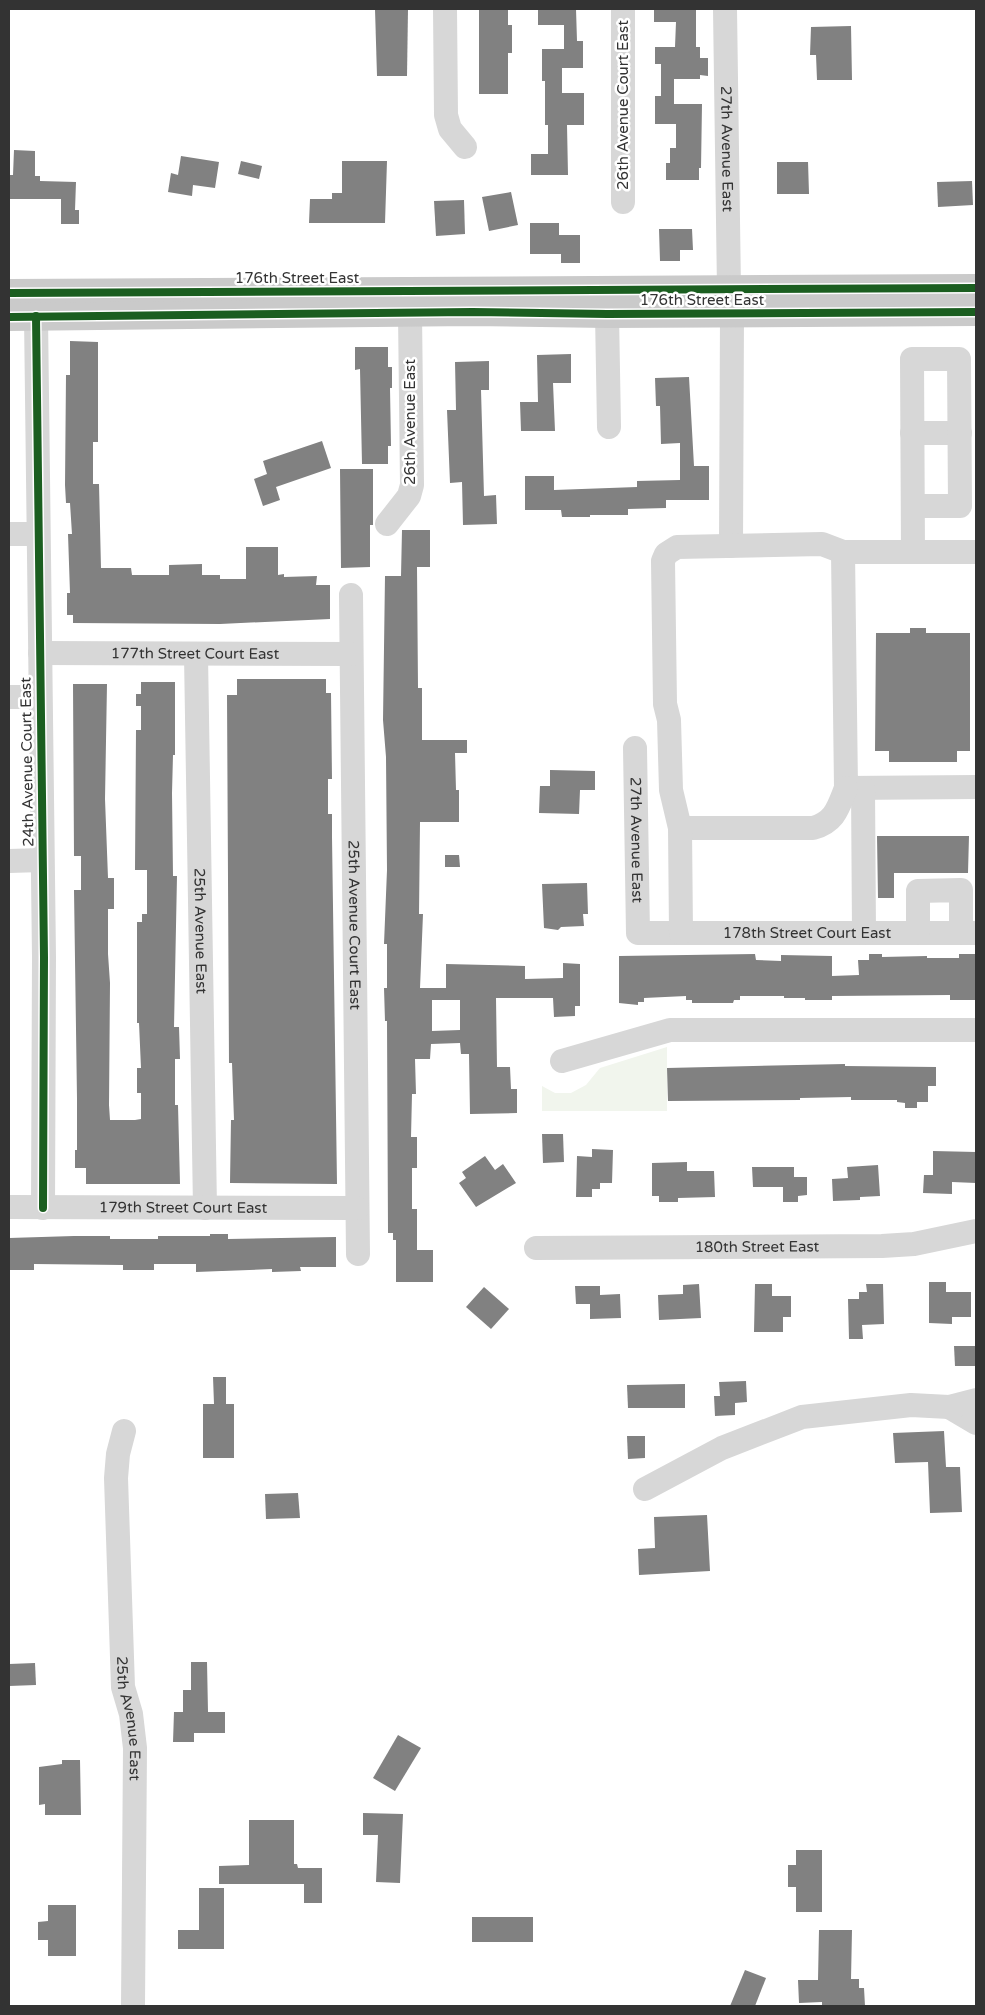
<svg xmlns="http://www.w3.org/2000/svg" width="985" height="2015" font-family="'Varela Round',sans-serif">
  <rect width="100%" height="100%" fill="#fff"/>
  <!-- green -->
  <path fill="#f1f5ed" d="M 667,1047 L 667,1111 L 542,1111 L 542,1086 L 555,1093 L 571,1093 L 586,1085 L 600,1068 Z"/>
  <!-- building -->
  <g fill="#818181" fill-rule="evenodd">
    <path d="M 375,9 L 408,9 L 407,76 L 377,76 Z"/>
    <path d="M 479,9 L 508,9 L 508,25 L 512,25 L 512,53 L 508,53 L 508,94 L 479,94 Z"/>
    <path d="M 538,9 L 576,9 L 577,41 L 583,41 L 583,68 L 562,68 L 562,93 L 584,93 L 584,125 L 567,125 L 568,175 L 531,175 L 531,154 L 548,154 L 548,125 L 545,125 L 545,81 L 542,81 L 542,49 L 564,49 L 564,25 L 538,25 Z"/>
    <path d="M 654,9 L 696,9 L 696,47 L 700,47 L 700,58 L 708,58 L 708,76 L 700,75 L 700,79 L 674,79 L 674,104 L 702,104 L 701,168 L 699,168 L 699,180 L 666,180 L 666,163 L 670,163 L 670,148 L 676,148 L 676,124 L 655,124 L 655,96 L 661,96 L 661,64 L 655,64 L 655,47 L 675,47 L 676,22 L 654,22 Z"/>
    <path d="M 851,26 L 852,80 L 817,80 L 816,55 L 810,55 L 811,27 Z"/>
    <path d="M 14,150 L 35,151 L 35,176 L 40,176 L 40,181 L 76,182 L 75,210 L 79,210 L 79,224 L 61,224 L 61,199 L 9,199 L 9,175 L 13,175 Z"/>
    <path d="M 181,156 L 219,162 L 215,188 L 193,185 L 192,196 L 168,192 L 171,173 L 178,175 Z"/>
    <path d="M 241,161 L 262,166 L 259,179 L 238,174 Z"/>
    <path d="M 342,161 L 387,161 L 385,223 L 309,223 L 310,199 L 332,199 L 332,193 L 342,193 Z"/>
    <path d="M 777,162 L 808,162 L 809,194 L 777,194 Z"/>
    <path d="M 972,181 L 973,205 L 938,207 L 937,182 Z"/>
    <path d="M 511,192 L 518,225 L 489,231 L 482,197 Z"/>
    <path d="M 464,200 L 465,234 L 436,236 L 434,201 Z"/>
    <path d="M 530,223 L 559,223 L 559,235 L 580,235 L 580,263 L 561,263 L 561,254 L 530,254 Z"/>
    <path d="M 659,229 L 692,229 L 693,250 L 680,250 L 680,261 L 660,261 Z"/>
    <path d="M 70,341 L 98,342 L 98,442 L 93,442 L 93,484 L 99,484 L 101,568 L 131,568 L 132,575 L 169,575 L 169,565 L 202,564 L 202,575 L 220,575 L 220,579 L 246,579 L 246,547 L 278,547 L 278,575 L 284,574 L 284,577 L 317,576 L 316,585 L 330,585 L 330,619 L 220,624 L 73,623 L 73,615 L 67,615 L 67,593 L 70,593 L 68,534 L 72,534 L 70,503 L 66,503 L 65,485 L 66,375 L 70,375 Z"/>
    <path d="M 355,347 L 388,347 L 388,367 L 392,367 L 392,388 L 390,388 L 391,446 L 388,446 L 388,464 L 362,464 L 360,369 L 355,370 Z"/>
    <path d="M 571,354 L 571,383 L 553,383 L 555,431 L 521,431 L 520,402 L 538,402 L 537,355 Z"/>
    <path d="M 489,361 L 489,390 L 481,390 L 484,496 L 496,495 L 497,524 L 463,525 L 462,482 L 450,483 L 447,410 L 456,410 L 455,362 Z"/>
    <path d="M 689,377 L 694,466 L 709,466 L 709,500 L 666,500 L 666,508 L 628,509 L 628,515 L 590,515 L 590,517 L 562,517 L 561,510 L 525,510 L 525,476 L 554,476 L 554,490 L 637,487 L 637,481 L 680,480 L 680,443 L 661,444 L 660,406 L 656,406 L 655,378 Z"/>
    <path d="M 322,441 L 331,468 L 276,487 L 280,500 L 263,506 L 254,479 L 267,474 L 263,461 Z"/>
    <path d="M 340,469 L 373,469 L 373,525 L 370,525 L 370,567 L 341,568 Z"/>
    <path d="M 402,530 L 430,530 L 430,567 L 417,567 L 418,688 L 422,688 L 422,740 L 467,740 L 467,753 L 455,753 L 456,790 L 459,790 L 459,822 L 420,822 L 419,914 L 423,914 L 420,988 L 446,988 L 446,964 L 525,966 L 525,979 L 563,978 L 563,963 L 580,964 L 580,1006 L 575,1006 L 575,1016 L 554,1017 L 553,998 L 496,998 L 497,1067 L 510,1067 L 511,1089 L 517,1089 L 517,1113 L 470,1114 L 469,1054 L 461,1054 L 460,1043 L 431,1044 L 430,1059 L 415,1059 L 416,1094 L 412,1094 L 411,1137 L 417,1137 L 417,1168 L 412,1168 L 412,1209 L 417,1209 L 417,1250 L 433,1250 L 433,1282 L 396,1282 L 396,1240 L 393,1240 L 393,1233 L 388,1233 L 387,1021 L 385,1021 L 384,988 L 387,988 L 387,944 L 384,944 L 387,870 L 386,757 L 383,720 L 385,576 L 401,576 ZM 432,1000 L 460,1000 L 460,1030 L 432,1031 Z"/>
    <path d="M 910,628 L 926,628 L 926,633 L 970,633 L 970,751 L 957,751 L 957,762 L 889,762 L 889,751 L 875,751 L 876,633 L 910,633 Z"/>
    <path d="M 237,679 L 326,679 L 326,693 L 331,693 L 332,779 L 328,779 L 328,814 L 332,814 L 332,837 L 337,1184 L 230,1183 L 231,1120 L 234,1120 L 232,1063 L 229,1063 L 227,695 L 237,695 Z"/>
    <path d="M 141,682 L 175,682 L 175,755 L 173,755 L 172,793 L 173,876 L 177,876 L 174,1027 L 179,1027 L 180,1059 L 175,1059 L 175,1105 L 178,1105 L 180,1184 L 86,1184 L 86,1168 L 75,1168 L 75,1150 L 77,1150 L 77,1098 L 74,890 L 81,890 L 81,856 L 74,856 L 73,684 L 107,684 L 105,799 L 108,878 L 114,878 L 114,909 L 108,909 L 108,954 L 110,983 L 109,1105 L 110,1120 L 135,1120 L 141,1119 L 141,1093 L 137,1093 L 137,1068 L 141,1068 L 139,1023 L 137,1023 L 137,922 L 142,922 L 142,914 L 147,914 L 147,870 L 135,870 L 136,730 L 141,730 L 141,706 L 136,706 L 136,694 L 141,694 Z"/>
    <path d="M 550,770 L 595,771 L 595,790 L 580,790 L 579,814 L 539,813 L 540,786 L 550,786 Z"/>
    <path d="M 877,836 L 969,836 L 968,873 L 894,873 L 894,898 L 878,898 Z"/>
    <path d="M 445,855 L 459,855 L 460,867 L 445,867 Z"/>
    <path d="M 587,883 L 588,914 L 583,914 L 584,926 L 561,927 L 558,930 L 544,928 L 542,884 Z"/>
    <path d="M 755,954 L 756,960 L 781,961 L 781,955 L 832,956 L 832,976 L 859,975 L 858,960 L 869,960 L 869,954 L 882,954 L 882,957 L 927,956 L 927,958 L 959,958 L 959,954 L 976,954 L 976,1000 L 950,1000 L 950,995 L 832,996 L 832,1000 L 805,1000 L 805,998 L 784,998 L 784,996 L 740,996 L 740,1000 L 734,1000 L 733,1003 L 692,1003 L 692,1000 L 686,1000 L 686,996 L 644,998 L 644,1002 L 638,1002 L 638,1005 L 619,1003 L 619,956 Z"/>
    <path d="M 845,1064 L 845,1066 L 936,1067 L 936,1086 L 928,1086 L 928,1102 L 917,1102 L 917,1108 L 905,1108 L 905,1103 L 897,1102 L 897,1100 L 851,1100 L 851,1097 L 800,1098 L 800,1100 L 668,1101 L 667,1068 Z"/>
    <path d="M 542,1134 L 563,1134 L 564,1162 L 543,1163 Z"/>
    <path d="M 592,1149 L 613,1150 L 612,1183 L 600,1183 L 600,1189 L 592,1189 L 592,1197 L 576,1197 L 577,1156 L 592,1157 Z"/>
    <path d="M 933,1151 L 976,1152 L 976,1183 L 952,1182 L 952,1194 L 923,1193 L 924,1175 L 933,1175 Z"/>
    <path d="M 485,1156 L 495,1170 L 503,1164 L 516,1183 L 476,1207 L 459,1183 L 466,1178 L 462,1172 Z"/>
    <path d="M 687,1162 L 687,1171 L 714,1171 L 715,1197 L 678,1198 L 678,1202 L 659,1202 L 659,1196 L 652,1196 L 652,1163 Z"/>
    <path d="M 878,1165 L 880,1196 L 860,1197 L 860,1200 L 833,1201 L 832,1179 L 848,1178 L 847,1167 Z"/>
    <path d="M 752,1167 L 794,1167 L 794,1177 L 807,1177 L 807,1195 L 798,1196 L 798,1202 L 783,1202 L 783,1187 L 753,1187 Z"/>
    <path d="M 210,1234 L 228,1234 L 228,1239 L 336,1237 L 336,1267 L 300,1267 L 301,1271 L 272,1272 L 272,1269 L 196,1272 L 196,1264 L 154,1264 L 154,1270 L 123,1270 L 123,1265 L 34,1264 L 34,1270 L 9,1270 L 9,1238 L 74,1236 L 110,1236 L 110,1239 L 158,1239 L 158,1236 L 210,1236 Z"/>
    <path d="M 929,1282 L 946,1282 L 946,1292 L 971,1292 L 971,1317 L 952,1317 L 952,1324 L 929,1323 Z"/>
    <path d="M 699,1284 L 701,1318 L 659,1320 L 658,1295 L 683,1294 L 683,1285 Z"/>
    <path d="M 755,1284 L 772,1284 L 772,1296 L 791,1296 L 791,1317 L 783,1317 L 783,1332 L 754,1332 Z"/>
    <path d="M 866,1284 L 883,1284 L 884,1324 L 862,1325 L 863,1339 L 849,1339 L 848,1299 L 859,1299 L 859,1292 L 867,1292 Z"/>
    <path d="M 575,1286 L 600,1286 L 600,1295 L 620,1294 L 621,1318 L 590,1319 L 590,1304 L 576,1304 Z"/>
    <path d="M 484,1287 L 509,1309 L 491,1329 L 466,1307 Z"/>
    <path d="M 954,1346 L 976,1346 L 976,1366 L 955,1366 Z"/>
    <path d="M 213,1377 L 226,1377 L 226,1404 L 234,1404 L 234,1458 L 203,1458 L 203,1404 L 214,1404 Z"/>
    <path d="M 746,1381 L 747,1402 L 735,1403 L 735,1415 L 715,1416 L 714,1396 L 720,1396 L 719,1382 Z"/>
    <path d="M 685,1384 L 685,1408 L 628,1408 L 627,1385 Z"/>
    <path d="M 944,1431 L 946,1467 L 960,1467 L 962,1512 L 930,1513 L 928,1462 L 895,1463 L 893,1433 Z"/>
    <path d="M 627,1436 L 645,1436 L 645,1458 L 628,1459 Z"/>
    <path d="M 298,1493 L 300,1518 L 266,1519 L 265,1494 Z"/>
    <path d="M 707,1515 L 710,1571 L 639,1575 L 638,1549 L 655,1548 L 654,1517 Z"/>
    <path d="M 191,1662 L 207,1662 L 208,1712 L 225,1712 L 225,1733 L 194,1733 L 194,1742 L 173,1742 L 174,1712 L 183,1712 L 183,1690 L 191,1690 Z"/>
    <path d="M 35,1663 L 36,1685 L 9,1686 L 9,1664 Z"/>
    <path d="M 398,1735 L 421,1748 L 395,1791 L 373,1778 Z"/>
    <path d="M 62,1760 L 80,1760 L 81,1815 L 45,1815 L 45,1804 L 39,1805 L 39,1767 L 62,1764 Z"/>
    <path d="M 363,1813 L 403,1814 L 400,1883 L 376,1882 L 378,1835 L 363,1835 Z"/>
    <path d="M 249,1820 L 294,1820 L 294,1864 L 297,1864 L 298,1868 L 322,1868 L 322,1903 L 304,1903 L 304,1884 L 219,1884 L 219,1866 L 249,1865 Z"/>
    <path d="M 796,1850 L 822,1850 L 822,1912 L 796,1912 L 796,1887 L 788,1887 L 788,1865 L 796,1865 Z"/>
    <path d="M 199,1888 L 224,1888 L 224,1949 L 178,1949 L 178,1930 L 199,1930 Z"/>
    <path d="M 48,1905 L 76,1905 L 76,1956 L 48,1956 L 48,1940 L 38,1940 L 38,1922 L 48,1921 Z"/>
    <rect x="472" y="1917" width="61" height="25"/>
    <path d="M 819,1930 L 852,1930 L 851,1979 L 859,1979 L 859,1988 L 864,1988 L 865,2006 L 822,2006 L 822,2002 L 799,2003 L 798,1980 L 818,1980 Z"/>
    <path d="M 745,1970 L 766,1978 L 755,2006 L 730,2006 Z"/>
  </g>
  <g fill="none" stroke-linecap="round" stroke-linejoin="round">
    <!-- minor -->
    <g stroke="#d7d7d7" stroke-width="24">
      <path d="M 445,9 L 446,115 L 450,129 L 465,147"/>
      <path d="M 623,9 L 623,202"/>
      <path id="s1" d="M 725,9 L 729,290"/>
      <path d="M 607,314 L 609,427"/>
      <path d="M 36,316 L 44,957 L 43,1208"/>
      <path d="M 912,433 L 960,433"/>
      <path d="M 913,506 L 960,506 L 959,359 L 912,359 L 913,552"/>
      <path d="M 387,524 L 409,496 L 412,485 L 410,313"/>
      <path d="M 9,534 L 38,534"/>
      <path d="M 731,546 L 732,314"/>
      <path d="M 843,552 L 846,788 L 976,787"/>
      <path id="s2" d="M 351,595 L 358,1254"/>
      <path id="s3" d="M 40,653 L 351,654"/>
      <path id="s4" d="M 196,655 L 205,1208"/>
      <path d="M 9,697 L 40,697"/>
      <path id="s5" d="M 635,748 L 638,933 L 976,933"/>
      <path d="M 863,788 L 864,933"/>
      <path d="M 680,828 L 813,828 C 835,822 838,808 846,788"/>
      <path d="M 9,861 L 42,860"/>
      <path d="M 681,933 L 680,828 L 671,790 L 669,720 L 665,704 L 663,561 L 666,554 L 677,547 L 822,544 L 843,552 L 976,552"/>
      <path d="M 918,933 L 918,891 L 961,890 L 961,933"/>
      <path d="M 562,1061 L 670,1030 L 976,1030"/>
      <path id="s6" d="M 9,1207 L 357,1208"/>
      <path id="s7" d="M 536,1248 L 882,1246 L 914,1244 L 976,1231"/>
      <path d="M 949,1407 L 976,1423"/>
      <path id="s8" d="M 124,1431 L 118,1454 L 116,1478 L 123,1687 L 131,1714 L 135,1748 L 133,2006"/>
      <path d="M 645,1489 L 722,1448 L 802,1417 L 911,1405 L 949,1407 L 976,1400"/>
    </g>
    <!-- major -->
    <g stroke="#cacaca" stroke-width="28">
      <path d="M 9,293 L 976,288"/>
      <path d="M 9,317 L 472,312 L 607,314 L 976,312"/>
    </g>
    <!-- cycleway casing -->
    <g stroke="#fff" stroke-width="11">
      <g id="cycleway">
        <path d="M 9,293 L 976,288"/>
        <path d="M 36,316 L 44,957 L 43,1208"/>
        <path d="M 9,317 L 472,312 L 607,314 L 976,312"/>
      </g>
    </g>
    <!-- cycleway -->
    <use href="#cycleway" stroke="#1b5e20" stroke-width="8"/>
  </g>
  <g text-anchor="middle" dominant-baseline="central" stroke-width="5" stroke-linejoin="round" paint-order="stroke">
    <!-- street labels -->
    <g font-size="15" fill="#333" stroke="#fff">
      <text transform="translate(623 105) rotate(-90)">26th Avenue Court East</text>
      <text stroke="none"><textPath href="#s1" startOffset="140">27th Avenue East</textPath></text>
      <text x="297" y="278">176th Street East</text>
      <text x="702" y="300">176th Street East</text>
      <text transform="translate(410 422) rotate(-90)">26th Avenue East</text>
      <text stroke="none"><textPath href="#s3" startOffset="155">177th Street Court East</textPath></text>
      <text transform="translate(27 762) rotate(-91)">24th Avenue Court East</text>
      <text stroke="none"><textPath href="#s5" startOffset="92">27th Avenue East</textPath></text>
      <text stroke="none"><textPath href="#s2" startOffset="330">25th Avenue Court East</textPath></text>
      <text stroke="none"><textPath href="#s4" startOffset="276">25th Avenue East</textPath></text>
      <text stroke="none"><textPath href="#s5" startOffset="354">178th Street Court East</textPath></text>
      <text stroke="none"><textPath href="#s6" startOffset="174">179th Street Court East</textPath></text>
      <text stroke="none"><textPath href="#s7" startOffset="221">180th Street East</textPath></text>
      <text stroke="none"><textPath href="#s8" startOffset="289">25th Avenue East</textPath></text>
    </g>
  </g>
  <!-- border -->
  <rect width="985" height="2015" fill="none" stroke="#333333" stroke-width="20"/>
</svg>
